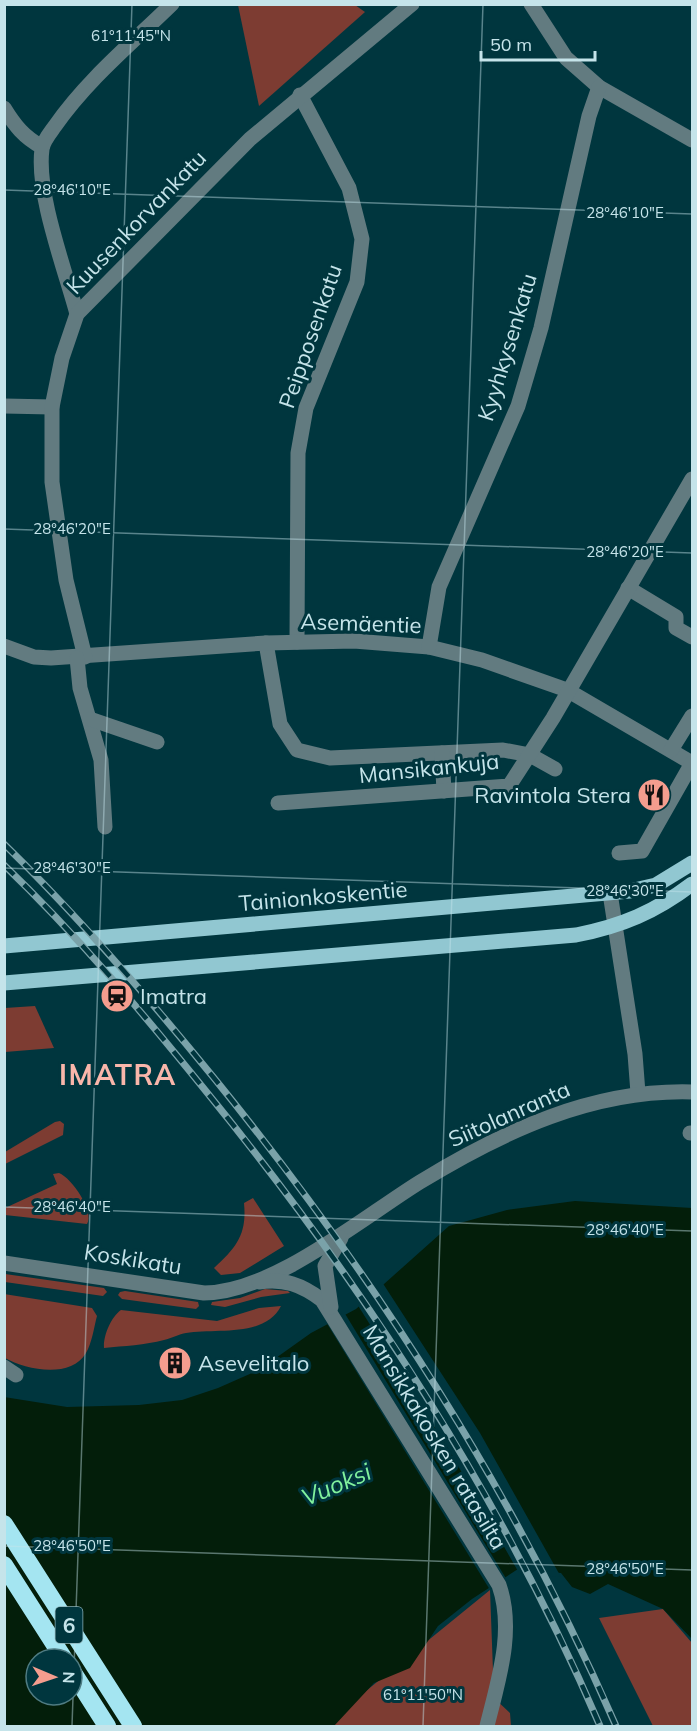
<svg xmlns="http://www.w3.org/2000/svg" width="697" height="1731" font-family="Mulish,sans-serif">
  <rect width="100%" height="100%" fill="#00363e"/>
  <!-- green -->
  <g fill="#7d3c32">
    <path d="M 238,5 L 355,5 L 365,12 L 259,106 Z"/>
    <path d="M 35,1006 L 54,1048 L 5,1052 L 5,1008 Z"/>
    <path d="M 60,1121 L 64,1124 L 63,1135 L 5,1164 L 5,1152 L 55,1122 Z"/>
    <path d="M 59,1173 C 72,1178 95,1212 87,1224 L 5,1215 L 5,1208 L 57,1184 L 53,1174 Z"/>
    <path d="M 253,1198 L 284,1246 L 240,1273 L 221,1275 L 214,1268 C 237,1247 247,1234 244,1203 Z"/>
    <path d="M 5,1274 L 104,1288 L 107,1292 L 103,1296 L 5,1282 Z"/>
    <path d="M 265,1289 L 288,1291 L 290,1293 L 261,1297 L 225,1307 L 211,1305 L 212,1302 L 240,1298 Z"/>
    <path d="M 125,1291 L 198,1302 L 199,1306 L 196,1309 L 122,1299 L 118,1295 L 120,1292 Z"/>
    <path d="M 4,1294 L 92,1308 L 97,1316 C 94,1327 92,1343 86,1353 C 71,1379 26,1370 5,1358 Z"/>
    <path d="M 281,1306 C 265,1338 215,1328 186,1333 C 179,1334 172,1338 164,1340 C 145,1345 124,1346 104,1348 C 103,1336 111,1317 121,1310 L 217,1321 L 259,1308 Z"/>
    <path d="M 490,1590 L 494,1698 L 510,1713 L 511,1726 L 323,1726 Z"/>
    <path d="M 663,1609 L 692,1643 L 692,1726 L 653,1726 L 599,1618 Z"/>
  </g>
  <!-- water -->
  <path fill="#031e0a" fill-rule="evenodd" d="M 575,1201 L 692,1208 L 692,1639 L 663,1609 L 608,1584 L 590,1594 L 572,1587 L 561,1573 L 518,1569 L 472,1599 L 438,1626 L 410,1668 L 374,1683 L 334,1726 L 5,1726 L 4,1397 L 67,1407 L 139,1405 L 182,1400 L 218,1388 L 259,1370 L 311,1333 L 356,1309 L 449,1226 L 507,1210 ZM 36,1659 L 72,1659 L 72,1695 L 36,1695 Z"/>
  <!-- pier -->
  <g fill="#00363e">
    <path d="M 382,1282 L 480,1433 L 561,1577 L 519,1573 L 449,1450 L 357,1304 Z"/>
    <path d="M 344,1312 L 507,1580 L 490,1590 L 326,1322 Z"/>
  </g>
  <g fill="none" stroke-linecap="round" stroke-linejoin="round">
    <!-- minor -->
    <g stroke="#627b80" stroke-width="15">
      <path d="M 531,4 L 566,58 L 599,87 L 692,140"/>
      <path d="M 4,108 C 15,126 24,137 42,147"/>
      <path d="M 77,314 C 65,269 36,194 42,149 C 43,141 50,133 55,126 C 88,79 131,44 172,4"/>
      <path d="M 4,406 L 52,407"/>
      <path d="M 628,588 L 676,617 L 676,628 L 692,637"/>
      <path d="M 297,642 L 298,453 L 306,408 L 357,282 L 362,239 L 349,188 L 300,95"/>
      <path d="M 266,643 L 280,724 L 297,750 L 330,758 L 503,750 L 530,755 L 555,769"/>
      <path d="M 4,646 L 34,657 L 51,658 L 266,643 L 354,641 L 429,647 L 482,660 L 567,690 L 692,763"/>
      <path d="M 429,647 L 439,587 L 518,406 L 541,328 L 589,116 L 599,87"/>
      <path d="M 85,657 L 66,580 L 52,482 L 52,407 L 62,358 L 77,314 L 250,139 L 412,4"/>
      <path d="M 77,658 L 80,688 L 101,760 L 105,827"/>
      <path d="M 90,719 L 157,742"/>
      <path d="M 671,750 L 692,716"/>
      <path d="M 442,753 L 444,791"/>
      <path d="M 278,803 L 509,786 L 553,718 L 692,479"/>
      <path d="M 619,853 L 642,851 L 692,763"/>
      <path d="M 610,893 L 635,1054 L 638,1093"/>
      <path d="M 690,1133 L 692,1133"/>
      <path d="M 4,1263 L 204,1293 C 272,1293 362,1218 420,1182 C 503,1131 594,1089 692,1092"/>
      <path d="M 259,1282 C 284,1278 302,1285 322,1300 L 499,1585 C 515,1631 498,1681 487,1726"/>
      <path d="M 331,1307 L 325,1266 L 341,1238"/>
      <path d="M 4,1367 L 16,1375"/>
    </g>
    <!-- major -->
    <g stroke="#91c7d1" stroke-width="15">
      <path d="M 4,946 L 630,891 L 656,885 L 692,863"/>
      <path d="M 4,983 L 576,935 C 622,926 655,912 692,884"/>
    </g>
    <!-- highway -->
    <g stroke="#a4e5f1" stroke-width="18">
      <path d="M 4,1524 L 133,1726"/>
      <path d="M 4,1565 L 64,1659"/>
      <path d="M 72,1671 L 107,1726"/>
    </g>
    <!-- rail casing -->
    <g stroke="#7aa2a9" stroke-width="7">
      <g id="rail">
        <path d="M 4,844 C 80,918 148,997 214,1078 C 375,1276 514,1492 616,1726"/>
        <path d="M 4,865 C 77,935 142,1012 205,1090 C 364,1285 501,1495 600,1726"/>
      </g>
    </g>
    <!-- rail -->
    <use href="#rail" stroke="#00363e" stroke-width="4.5" stroke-dasharray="14" stroke-linecap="butt"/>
  </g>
  <!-- ticks -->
  <path fill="none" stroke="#c5e4ea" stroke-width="1.5" stroke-opacity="0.45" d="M 4,190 L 692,214M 4,529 L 692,553M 4,868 L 692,892M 4,1207 L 692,1231M 4,1546 L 692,1570M 72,1726 L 132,4M 423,1726 L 483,4"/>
  <!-- icons -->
  <defs>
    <g id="restaurant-disc" transform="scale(1.725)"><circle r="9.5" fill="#f59d8e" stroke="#00363e"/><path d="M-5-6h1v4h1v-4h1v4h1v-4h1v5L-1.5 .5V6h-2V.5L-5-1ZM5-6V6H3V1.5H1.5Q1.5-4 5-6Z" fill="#111"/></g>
    <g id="station-disc" transform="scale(1.725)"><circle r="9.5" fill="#f59d8e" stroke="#00363e"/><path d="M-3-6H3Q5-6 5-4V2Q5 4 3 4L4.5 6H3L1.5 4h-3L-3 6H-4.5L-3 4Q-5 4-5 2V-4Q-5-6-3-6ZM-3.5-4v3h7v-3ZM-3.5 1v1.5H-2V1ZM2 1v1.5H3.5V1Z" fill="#111"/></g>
    <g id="building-disc" transform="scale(1.725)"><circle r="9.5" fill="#f59d8e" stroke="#00363e"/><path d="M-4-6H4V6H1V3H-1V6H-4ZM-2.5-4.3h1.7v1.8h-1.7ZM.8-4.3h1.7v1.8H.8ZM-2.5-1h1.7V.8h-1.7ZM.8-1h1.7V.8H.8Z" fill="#111"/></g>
  </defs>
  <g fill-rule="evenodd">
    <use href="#restaurant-disc" x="654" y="795"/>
    <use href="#station-disc" x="117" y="996"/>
    <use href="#building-disc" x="175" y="1363"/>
  </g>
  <g text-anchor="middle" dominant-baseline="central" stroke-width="6" stroke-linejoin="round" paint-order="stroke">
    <!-- shield labels -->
    <rect fill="#00363e" stroke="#8ab0b6" stroke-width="1.5" x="55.5" y="1607" width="27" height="36" rx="4.5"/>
    <g font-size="21" font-weight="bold" fill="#c5e4ea">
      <text x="69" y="1625">6</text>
    </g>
    <!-- street labels -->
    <g font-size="22" fill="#c5e4ea" stroke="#00363e">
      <text transform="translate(136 222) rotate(-46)">Kuusenkorvankatu</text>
      <text transform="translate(310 336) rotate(-71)">Peipposenkatu</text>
      <text transform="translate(507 347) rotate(-73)">Kyyhkysenkatu</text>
      <text transform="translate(361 623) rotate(2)">Asemäentie</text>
      <text transform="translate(429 768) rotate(-6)">Mansikankuja</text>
      <text transform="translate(323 896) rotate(-5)">Tainionkoskentie</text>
      <text transform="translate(509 1114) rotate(-24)">Siitolanranta</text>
      <text transform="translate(133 1259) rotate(9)">Koskikatu</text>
      <text transform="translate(435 1437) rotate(59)">Mansikkakosken ratasilta</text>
    </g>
    <!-- poi labels -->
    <g font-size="22" fill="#c5e4ea" stroke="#00363e" text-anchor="start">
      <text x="631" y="795" text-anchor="end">Ravintola Stera</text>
      <text x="140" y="996">Imatra</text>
      <text x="198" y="1363">Asevelitalo</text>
    </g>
    <!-- water labels -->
    <g font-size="24" font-style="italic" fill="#80f19d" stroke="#00363e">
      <text transform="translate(336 1484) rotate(-23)">Vuoksi</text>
    </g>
    <!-- district labels -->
    <g font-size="28" font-weight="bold" letter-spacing="1.5" fill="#f9b6aa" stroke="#00363e">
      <text x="118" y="1074">IMATRA</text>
    </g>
  </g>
  <g font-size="15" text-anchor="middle" fill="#c5e4ea" stroke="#00363e" stroke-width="6" stroke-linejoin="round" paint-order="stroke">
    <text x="131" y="41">61°11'45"N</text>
    <text x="72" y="195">28°46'10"E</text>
    <text x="625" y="218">28°46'10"E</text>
    <text x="72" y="534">28°46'20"E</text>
    <text x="625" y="557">28°46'20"E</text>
    <text x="72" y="873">28°46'30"E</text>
    <text x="625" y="896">28°46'30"E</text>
    <text x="72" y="1212">28°46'40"E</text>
    <text x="625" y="1235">28°46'40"E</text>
    <text x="72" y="1551">28°46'50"E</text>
    <text x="625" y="1574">28°46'50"E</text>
    <text x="423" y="1700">61°11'50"N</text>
  </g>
  <!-- border -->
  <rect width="697" height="1731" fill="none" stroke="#c5e4ea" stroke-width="12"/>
  <!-- north arrow -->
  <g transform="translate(54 1677) rotate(92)"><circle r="28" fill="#00363e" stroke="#4f7c83" stroke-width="1.5"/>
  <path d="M0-4.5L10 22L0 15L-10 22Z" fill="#f59d8e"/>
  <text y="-9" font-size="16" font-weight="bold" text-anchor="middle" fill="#c5e4ea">N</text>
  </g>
  <!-- scale -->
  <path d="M481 51v9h114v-9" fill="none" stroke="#c5e4ea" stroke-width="3"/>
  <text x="490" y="51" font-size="18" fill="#c5e4ea" stroke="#00363e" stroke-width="4.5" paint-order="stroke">50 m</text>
</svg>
